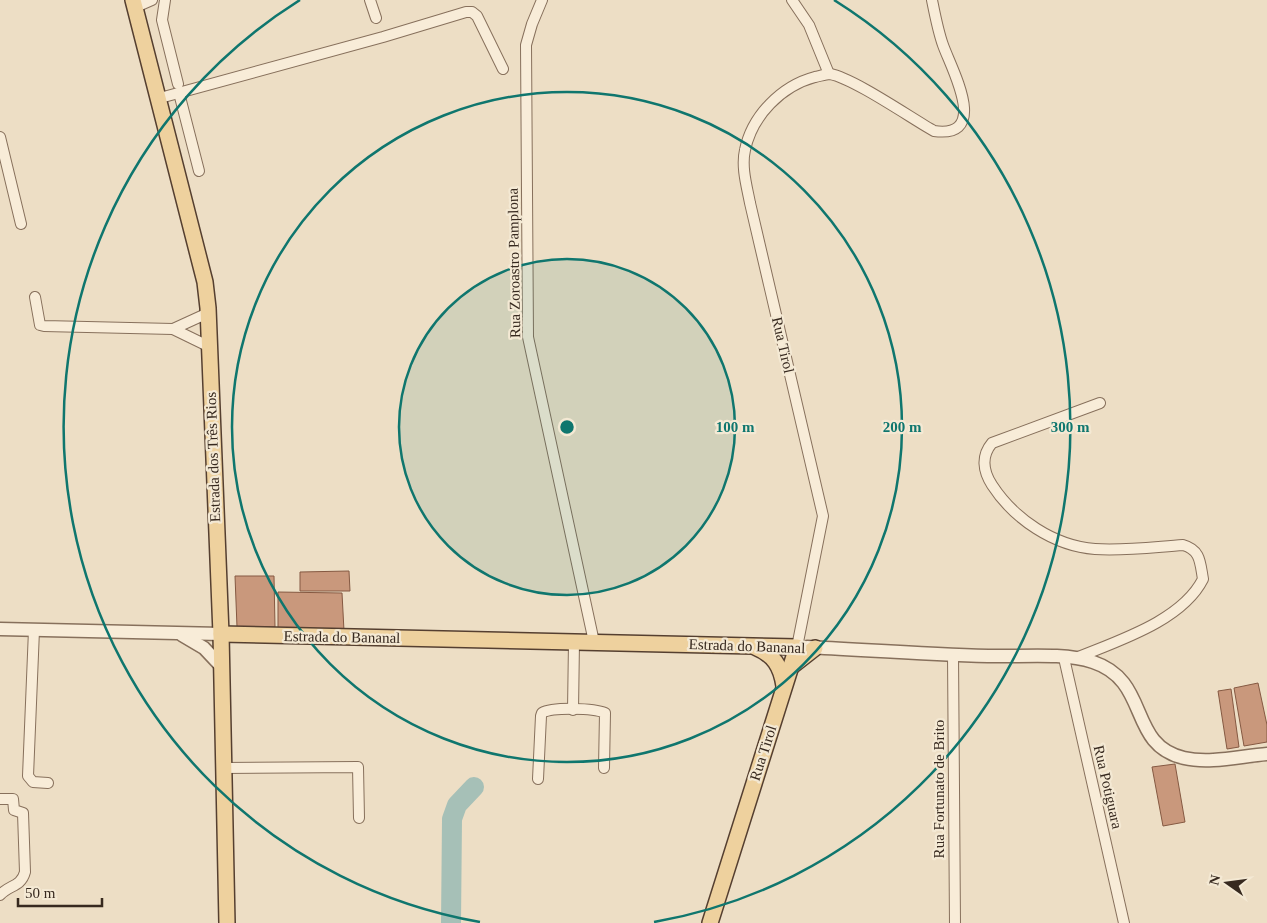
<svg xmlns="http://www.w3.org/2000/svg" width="1267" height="923" font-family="Georgia,serif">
  <rect width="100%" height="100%" fill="#eddec5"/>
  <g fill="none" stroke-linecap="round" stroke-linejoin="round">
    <!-- river -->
    <path stroke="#a6c0b7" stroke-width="20" d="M 451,923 L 452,819 L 457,805 L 474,787"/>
  </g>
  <!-- building -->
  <g fill="#c9987c" stroke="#855942">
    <path d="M 349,571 L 350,591 L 300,591 L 300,572 Z"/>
    <path d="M 235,576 L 274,576 L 275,627 L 237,627 Z"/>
    <path d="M 278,592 L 342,593 L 344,631 L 278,630 Z"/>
    <path d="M 1258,683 L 1267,725 L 1267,742 L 1244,746 L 1234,688 Z"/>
    <path d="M 1231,689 L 1239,747 L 1227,749 L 1218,691 Z"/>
    <path d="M 1175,764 L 1185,822 L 1163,826 L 1152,767 Z"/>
  </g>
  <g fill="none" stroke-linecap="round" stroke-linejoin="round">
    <!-- minor casing -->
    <g stroke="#87705c" stroke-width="12">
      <g id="minor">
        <path d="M 165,0 L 162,20 L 178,84"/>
        <path d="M 370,0 L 376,18"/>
        <path d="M 542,0 L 532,24 L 526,45 L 528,337 L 594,642"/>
        <path d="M 792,0 L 809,25 L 829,74"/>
        <path d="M 136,7 L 152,0"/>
        <path d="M 179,93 L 199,171"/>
        <path d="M 160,98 L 383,37 L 466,12 L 472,12 L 477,16 L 503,69"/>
        <path d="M 0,137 L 21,224"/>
        <path d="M 35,297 L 40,325 L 44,326 L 173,329 L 210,347"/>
        <path d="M 173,329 L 208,313"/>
        <path d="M 34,630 L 28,776 L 33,782 L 48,783"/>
        <path d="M 797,647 L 823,516 L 750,203 C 747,187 741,167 745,150 C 752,116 781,86 815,77 C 820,76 826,74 830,74 C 853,78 911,118 934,131 C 991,139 951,68 943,45 C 938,31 935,15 932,0"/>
        <path d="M 953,655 L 955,923"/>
        <path d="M 1064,658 L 1124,923"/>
        <path d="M 1076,658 C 1117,641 1182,621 1203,579 C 1200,563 1201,550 1183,545 C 1154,547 1124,551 1095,549 C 1054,546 1014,519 992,485 C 983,471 981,456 992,443 L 1100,403"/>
        <path d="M 573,710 L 574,642"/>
        <path d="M 222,768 L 358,767 L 359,818"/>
        <path d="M 538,779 L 541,716 L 542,713 C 552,707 594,708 605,713 L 604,768"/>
        <path d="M 0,799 L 13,799 L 14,810 L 23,813 L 25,872 C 21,887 9,885 0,895"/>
      </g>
    </g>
    <!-- tertiary casing -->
    <g stroke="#87705c" stroke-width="15">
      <g id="tertiary">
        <path d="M 0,629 L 221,634"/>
        <path d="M 182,635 L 204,648 L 220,665"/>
        <path d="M 807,647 C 867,650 928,654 988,656 C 1020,657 1063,652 1093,662 C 1151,681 1127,745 1184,758 C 1210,764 1241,756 1267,754"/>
      </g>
    </g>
    <!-- primary casing -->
    <g stroke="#553f30" stroke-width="18">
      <g id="primary">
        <path d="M 133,0 L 205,282 L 208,308 L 221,634 L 227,923"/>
        <path d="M 221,634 L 797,647 L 710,923"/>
        <path d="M 755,647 C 774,655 781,666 784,686"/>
        <path d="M 792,666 L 815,648"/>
      </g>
    </g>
    <!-- minor -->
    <use href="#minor" stroke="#f8ecd8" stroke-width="10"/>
    <!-- tertiary -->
    <use href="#tertiary" stroke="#f8ecd8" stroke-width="12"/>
    <!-- primary -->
    <use href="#primary" stroke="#eed19e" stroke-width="15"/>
  </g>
  <!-- distance rings -->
  <circle cx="567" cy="427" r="168" fill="#0f766e" fill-opacity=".12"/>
  <g fill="none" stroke="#0f766e" stroke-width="2.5">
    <circle cx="567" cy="427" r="168"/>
    <circle cx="567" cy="427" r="335"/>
    <path d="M480 922A503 503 0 0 1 300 0M834 0A503 503 0 0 1 654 922"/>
  </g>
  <g text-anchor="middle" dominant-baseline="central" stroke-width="4.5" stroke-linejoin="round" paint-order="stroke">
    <!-- street labels -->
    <g font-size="15" fill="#37291f" stroke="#f4e9d4">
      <text transform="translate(514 263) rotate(-91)">Rua Zoroastro Pamplona</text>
      <text transform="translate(783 345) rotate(77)">Rua Tirol</text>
      <text transform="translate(213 457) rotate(-92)">Estrada dos Três Rios</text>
      <text transform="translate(342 637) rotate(1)">Estrada do Bananal</text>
      <text transform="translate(747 646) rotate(2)">Estrada do Bananal</text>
      <text transform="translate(763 753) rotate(-72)">Rua Tirol</text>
      <text transform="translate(1108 787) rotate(77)">Rua Potiguara</text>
      <text transform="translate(939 789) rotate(-90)">Rua Fortunato de Brito</text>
    </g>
  </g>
  <circle cx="567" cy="427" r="8" fill="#0f766e" stroke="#f4e9d4" stroke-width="2.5"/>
  <g font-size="15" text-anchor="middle" font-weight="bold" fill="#0f766e" stroke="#f4e9d4" stroke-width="4.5" stroke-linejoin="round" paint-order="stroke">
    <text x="735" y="432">100 m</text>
    <text x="902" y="432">200 m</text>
    <text x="1070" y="432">300 m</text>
  </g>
  <!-- north arrow -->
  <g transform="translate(1227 883) rotate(284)" stroke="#f4e9d4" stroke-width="4" paint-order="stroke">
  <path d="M0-4L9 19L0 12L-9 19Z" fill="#37291f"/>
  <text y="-8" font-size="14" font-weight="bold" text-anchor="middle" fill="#37291f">N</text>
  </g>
  <!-- scale -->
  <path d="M18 898v8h84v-8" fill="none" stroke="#37291f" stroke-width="2.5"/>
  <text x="25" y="898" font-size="15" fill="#37291f" stroke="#f4e9d4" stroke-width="4" paint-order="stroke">50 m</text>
</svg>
